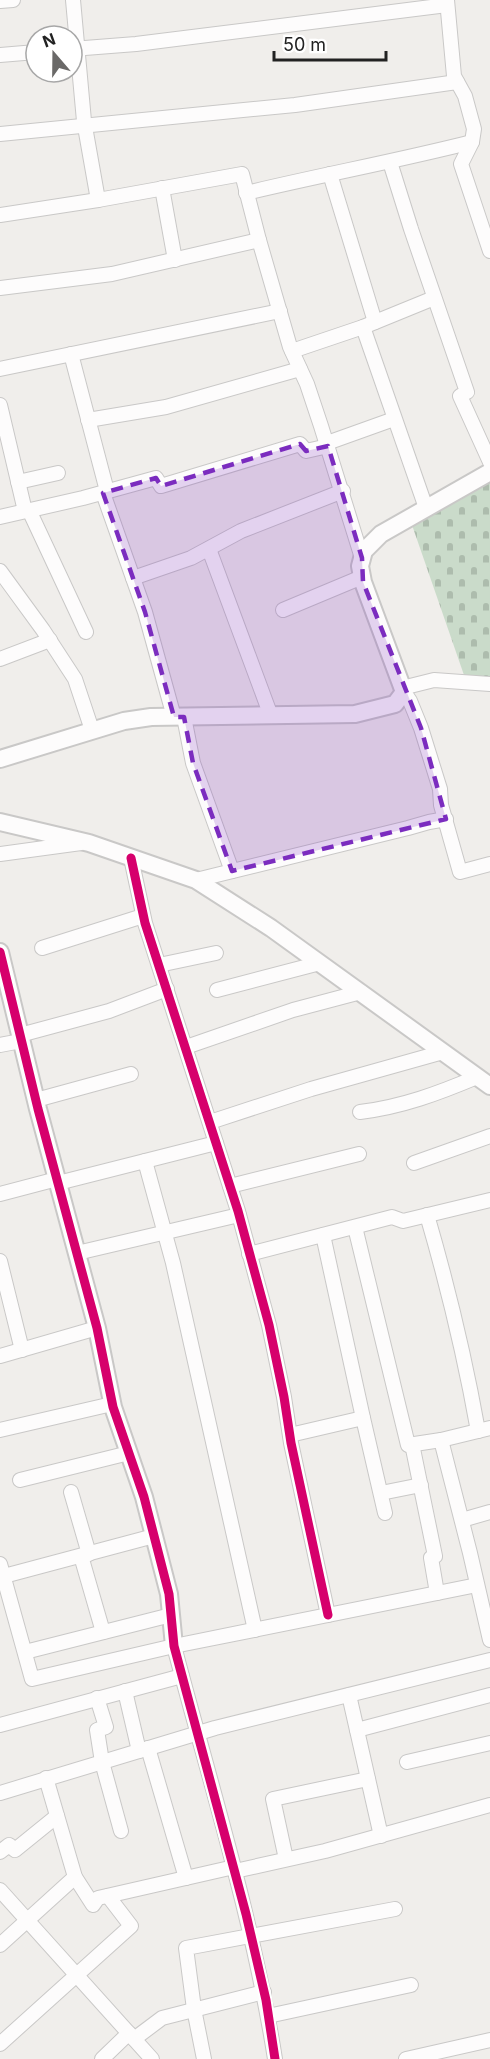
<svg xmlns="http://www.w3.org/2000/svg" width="490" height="2059" font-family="Inter,sans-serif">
  <defs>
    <pattern id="cemetery-stones" width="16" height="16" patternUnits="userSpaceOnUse" patternTransform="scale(1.5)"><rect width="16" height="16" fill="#cadbca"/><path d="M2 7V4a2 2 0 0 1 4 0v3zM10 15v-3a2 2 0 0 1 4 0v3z" fill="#adbcad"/></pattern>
  </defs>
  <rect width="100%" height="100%" fill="#f0eeeb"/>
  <!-- cemetery -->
  <path fill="url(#cemetery-stones)" d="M 490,482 L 490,680 L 465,678 L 412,525 Z"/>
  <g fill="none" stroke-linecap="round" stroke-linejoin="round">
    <!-- minor casing -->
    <g stroke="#c9c8c7" stroke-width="16">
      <g id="minor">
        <path d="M 73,0 L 84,121 L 98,200"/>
        <path d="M 447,0 L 454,76 L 465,96 L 474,129 L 472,142 L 461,164 L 490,251"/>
        <path d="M 0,1 L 13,0"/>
        <path d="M 72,49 L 136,44 L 447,5"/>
        <path d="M 0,55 L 36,52"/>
        <path d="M 0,134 L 295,105 L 457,82"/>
        <path d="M 390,162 L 411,229 L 467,392 L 460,396 L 490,462"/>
        <path d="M 330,174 L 375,322"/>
        <path d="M 162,188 L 175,260"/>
        <path d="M 246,193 C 321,175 397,161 472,142"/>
        <path d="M 0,215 L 98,200 L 242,174 L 259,240 L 290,347 L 307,384 L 321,426 L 362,558"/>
        <path d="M 0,288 L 112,274 L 259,240"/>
        <path d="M 363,327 L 426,508"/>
        <path d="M 292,351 L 363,327 L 434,298"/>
        <path d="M 71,354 L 107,491"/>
        <path d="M 0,369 L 280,311"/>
        <path d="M 0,405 L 25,511"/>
        <path d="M 88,420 L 166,407 L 300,369"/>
        <path d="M 327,443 L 394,419"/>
        <path d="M 18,482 L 58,473"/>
        <path d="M 103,493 L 145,612 L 174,717"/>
        <path d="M 29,510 L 86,632"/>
        <path d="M 0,517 L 83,498 L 156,478 L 161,486 L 300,444 L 306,451 L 328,446"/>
        <path d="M 209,549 L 271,716"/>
        <path d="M 0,571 L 43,630 L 75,679 L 92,730"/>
        <path d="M 133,578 L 191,558 L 241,531 L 343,491"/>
        <path d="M 283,610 L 362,577"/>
        <path d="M 0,659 L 50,640"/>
        <path d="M 402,688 L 434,680 L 490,684"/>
        <path d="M 404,692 L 410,701 L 421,728 L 440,789 L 441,805 L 460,872 L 490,864"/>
        <path d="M 184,717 L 193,763 L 232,871"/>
        <path d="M 0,854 L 81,843"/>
        <path d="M 131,858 L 145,923 L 238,1211 L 269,1325 L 284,1397 L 291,1443 L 328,1615"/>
        <path d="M 196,880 L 408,828 L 429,822 L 446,819"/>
        <path d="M 42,948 L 143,916"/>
        <path d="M 159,965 L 216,953"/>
        <path d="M 217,990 L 320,963"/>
        <path d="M 20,1035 L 109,1011 L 167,989"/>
        <path d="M 0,1045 L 21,1041"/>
        <path d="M 186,1047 L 293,1010 L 361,992"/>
        <path d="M 36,1100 L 131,1074"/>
        <path d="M 360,1112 C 402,1107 439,1093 477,1077"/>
        <path d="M 210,1122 L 311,1089 L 443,1052"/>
        <path d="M 145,1161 L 173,1263 L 255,1630"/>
        <path d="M 414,1163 L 490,1136"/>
        <path d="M 58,1183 L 216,1143"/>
        <path d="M 230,1186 L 359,1154"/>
        <path d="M 0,1194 L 57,1179"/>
        <path d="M 427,1215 C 448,1287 465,1358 478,1431"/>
        <path d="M 355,1227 L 408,1445 L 441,1440 L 490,1428"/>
        <path d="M 323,1235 L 363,1418 L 385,1513"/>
        <path d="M 77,1253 L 239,1215"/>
        <path d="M 249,1254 L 392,1217 L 403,1221 L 490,1200"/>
        <path d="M 0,1261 L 22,1350"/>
        <path d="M 0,1356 L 97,1328"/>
        <path d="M 0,1430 L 112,1404"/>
        <path d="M 290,1435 L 363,1418"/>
        <path d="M 441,1440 L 470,1553 L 490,1640"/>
        <path d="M 412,1444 L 435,1556 L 431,1558 L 437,1593"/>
        <path d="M 20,1480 L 129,1453"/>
        <path d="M 71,1492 L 89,1554"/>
        <path d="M 381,1493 L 421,1485"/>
        <path d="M 462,1520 L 490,1512"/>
        <path d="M 81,1556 L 103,1632"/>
        <path d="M 0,1564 L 32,1679 L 174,1646 L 477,1585"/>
        <path d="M 4,1576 L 154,1536"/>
        <path d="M 174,1646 C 210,1783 253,1919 275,2059"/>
        <path d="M 25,1652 L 171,1615"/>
        <path d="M 125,1691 L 139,1751"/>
        <path d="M 349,1695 L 381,1836"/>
        <path d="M 97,1698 L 106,1727 L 97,1730 L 102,1762 L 121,1831"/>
        <path d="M 0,1725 L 182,1676"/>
        <path d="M 357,1730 L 490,1695"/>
        <path d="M 148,1748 L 186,1878"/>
        <path d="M 407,1762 L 490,1743"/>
        <path d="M 46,1778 L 75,1877 L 93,1905 L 98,1898 L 234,1867"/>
        <path d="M 0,1793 L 215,1728 L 490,1660"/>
        <path d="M 0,1852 L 9,1845 L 15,1850 L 57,1816"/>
        <path d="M 286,1859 L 273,1799 L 368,1779"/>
        <path d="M 235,1871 L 325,1851 L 490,1805"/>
        <path d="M 0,1890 L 152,2059"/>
        <path d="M 0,1945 L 75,1877"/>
        <path d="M 268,2016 L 411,1985"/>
        <path d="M 134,2039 L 162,2018 L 264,1992"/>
        <path d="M 0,2044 L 131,1926 L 108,1896"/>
        <path d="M 102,2059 L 129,2033"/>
        <path d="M 204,2059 L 194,2009 L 186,1948 L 395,1909"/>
        <path d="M 406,2059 L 490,2040"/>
      </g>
    </g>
    <!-- tertiary casing -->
    <g stroke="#c9c8c7" stroke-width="20">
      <g id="tertiary">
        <path d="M 0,759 L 124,721 L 151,717 L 355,714 L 395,704 L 404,692 L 363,582 L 360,566 L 364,551 L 381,534 L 490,472"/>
        <path d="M 0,822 L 89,843 L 196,880 L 271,928 L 490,1086"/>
        <path d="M 0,952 L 38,1109 L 97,1328 L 113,1407 L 144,1497 L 169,1594 L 174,1646"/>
      </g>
    </g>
    <!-- minor -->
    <use href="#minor" stroke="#fdfcfc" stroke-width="14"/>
    <!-- tertiary -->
    <use href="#tertiary" stroke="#fdfcfc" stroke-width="16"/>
    <!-- cycleway casing -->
    <g stroke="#fff" stroke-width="13">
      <g id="cycleway">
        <path d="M 131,858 L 145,923 L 238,1211 L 269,1325 L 284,1397 L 291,1443 L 328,1615"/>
        <path d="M 0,952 L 38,1109 L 97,1328 L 113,1407 L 144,1497 L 169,1594 L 174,1646 L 246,1914 L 266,2000 L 275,2059"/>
      </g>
    </g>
    <!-- cycleway -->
    <use href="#cycleway" stroke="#d6006c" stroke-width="9"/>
  </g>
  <!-- marked area -->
  <path fill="#7b2cbf" fill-opacity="0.2" stroke="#7b2cbf" stroke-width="4.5" stroke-dasharray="12 8" stroke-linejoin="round" d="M 300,444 L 306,451 L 328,446 L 362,558 L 363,582 L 421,728 L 446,819 L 232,871 L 193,763 L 184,717 L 174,717 L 145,612 L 103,493 L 156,478 L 161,486 Z"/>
  <!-- north arrow -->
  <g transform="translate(54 54) rotate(340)"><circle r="28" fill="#ffffff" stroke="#a7a7a7" stroke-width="1.5"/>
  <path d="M0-4.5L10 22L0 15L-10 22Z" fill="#6a6968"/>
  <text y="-9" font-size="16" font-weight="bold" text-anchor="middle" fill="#222222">N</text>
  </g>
  <!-- scale -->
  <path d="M274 51v9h112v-9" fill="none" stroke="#222222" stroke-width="3"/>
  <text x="283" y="51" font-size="18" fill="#222222" stroke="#ffffff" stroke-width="4.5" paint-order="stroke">50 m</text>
</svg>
